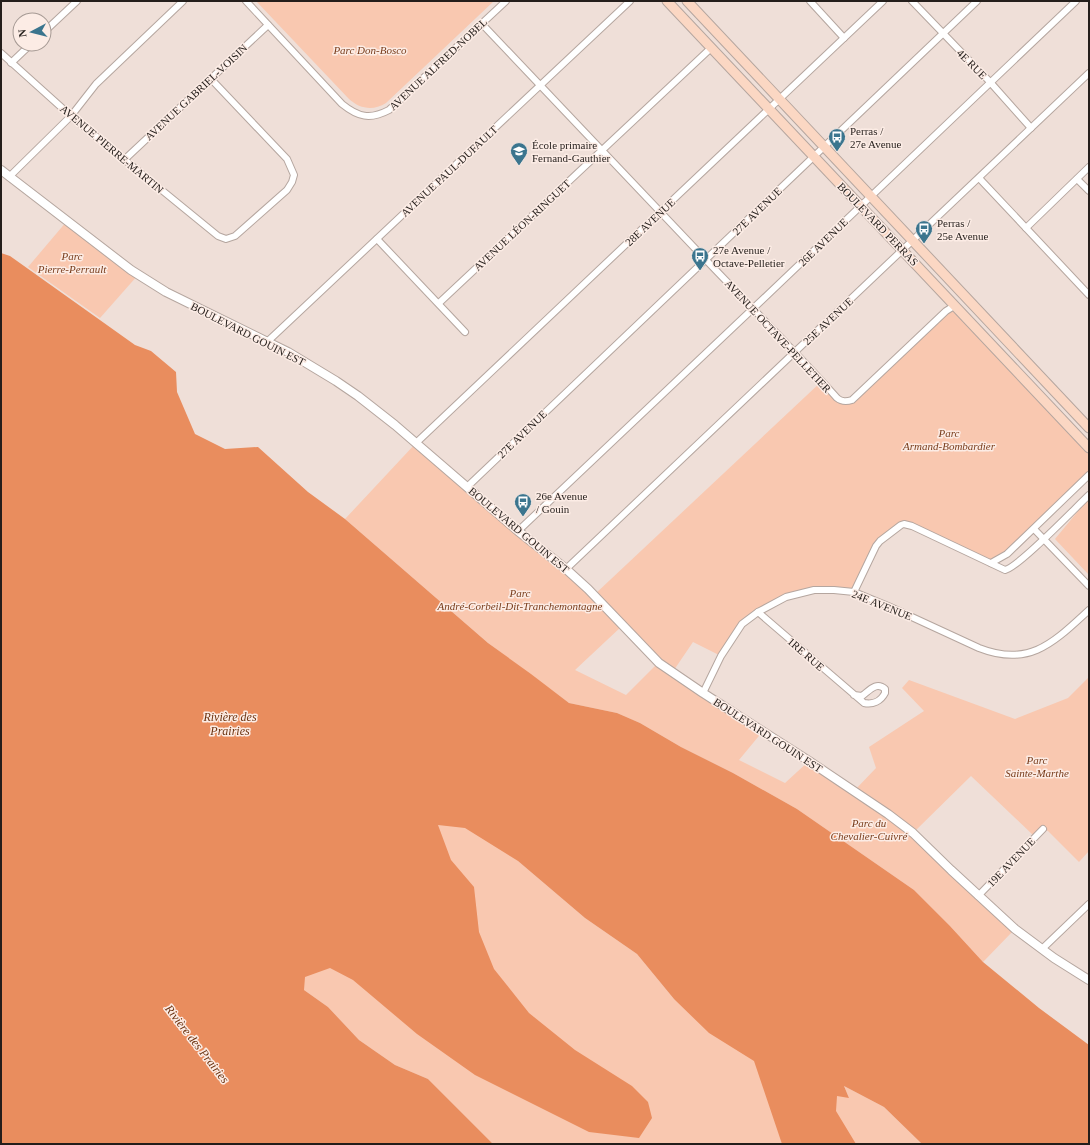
<svg xmlns="http://www.w3.org/2000/svg" width="1090" height="1145" font-family="'Times New Roman',serif">
  <rect width="100%" height="100%" fill="#efdfd8"/>
  <!-- green -->
  <g fill="#f9c8b0" fill-rule="evenodd">
    <path d="M 256,1 L 494,1 L 386,103 C 373,111 360,109 349,99 Z"/>
    <path d="M 67,221 L 138,275 L 100,318 L 28,267 Z"/>
    <path d="M 954,306 L 1089,448 L 1089,475 L 1015,546 L 991,563 L 904,524 L 880,541 L 854,592 L 834,590 L 786,597 L 742,624 L 721,656 L 693,642 L 674,670 L 763,731 L 739,760 L 785,783 L 809,761 L 854,791 L 876,768 L 869,747 L 924,711 L 902,688 L 909,680 L 1015,719 L 1068,698 L 1089,677 L 1089,851 L 1079,862 L 1048,831 L 1043,829 L 1034,836 L 971,776 L 913,833 L 1015,929 L 983,962 L 950,926 L 914,890 L 797,809 L 733,773 L 681,747 L 640,723 L 617,713 L 569,703 L 488,643 L 345,519 L 416,443 L 594,595 L 822,381 L 837,398 L 848,401 ZM 622,626 L 658,663 L 626,695 L 575,670 Z"/>
    <path d="M 1089,498 L 1089,575 L 1055,539 Z"/>
    <path d="M 298,700 L 518,861 L 585,918 L 637,954 L 674,999 L 849,1098 L 844,1086 L 884,1107 L 922,1144 L 493,1144 L 428,1079 L 395,1065 L 359,1040 L 328,1007 L 304,990 Z"/>
  </g>
  <!-- water -->
  <path fill="#e98d5e" d="M 1,253 L 10,256 L 135,345 L 151,351 L 176,372 L 177,392 L 195,434 L 225,449 L 258,447 L 308,492 L 345,519 L 488,643 L 531,674 L 569,703 L 617,713 L 640,723 L 681,747 L 733,773 L 797,809 L 914,890 L 950,926 L 983,962 L 1039,1008 L 1089,1045 L 1089,1144 L 922,1144 L 884,1107 L 844,1086 L 849,1098 L 837,1096 L 836,1111 L 856,1144 L 782,1144 L 754,1061 L 709,1033 L 674,999 L 637,954 L 585,918 L 518,861 L 465,828 L 438,825 L 451,860 L 474,887 L 479,932 L 494,969 L 529,1013 L 575,1050 L 632,1086 L 648,1102 L 652,1118 L 639,1138 L 589,1132 L 475,1075 L 417,1034 L 353,980 L 330,968 L 305,977 L 304,990 L 328,1007 L 359,1040 L 395,1065 L 428,1079 L 493,1144 L 1,1144 Z"/>
  <g fill="none" stroke-linecap="round" stroke-linejoin="round">
    <!-- minor casing -->
    <g stroke="#b5a69f" stroke-width="8">
      <g id="minor">
        <path d="M 246,1 L 342,104 C 358,117 370,120 389,110 L 506,1"/>
        <path d="M 810,1 L 844,38"/>
        <path d="M 912,1 L 990,82 L 1031,128"/>
        <path d="M 482,24 C 557,102 631,182 706,260 C 750,306 795,351 837,398 C 842,402 846,402 852,400 L 946,311 L 954,306"/>
        <path d="M 44,32 L 77,1"/>
        <path d="M 1,53 L 71,116 L 218,236 L 226,239 L 235,236 L 287,190 L 292,182 L 294,175 L 287,159 L 211,79"/>
        <path d="M 11,63 L 31,44"/>
        <path d="M 124,160 L 268,25"/>
        <path d="M 9,177 L 71,116 L 96,84 L 183,1"/>
        <path d="M 979,178 L 1089,295"/>
        <path d="M 1077,179 L 1089,191"/>
        <path d="M 1026,228 L 1089,167"/>
        <path d="M 377,239 L 465,332"/>
        <path d="M 439,303 L 711,48"/>
        <path d="M 267,342 L 630,1"/>
        <path d="M 416,443 L 883,1"/>
        <path d="M 467,487 L 977,1"/>
        <path d="M 1034,529 L 1089,586"/>
        <path d="M 518,531 L 761,301 L 1076,1"/>
        <path d="M 991,563 L 1007,554 L 1089,475"/>
        <path d="M 566,569 L 1089,73"/>
        <path d="M 854,592 L 876,546 L 880,541 L 901,525 L 904,524 L 912,526 L 1005,570 C 1019,567 1075,508 1089,495"/>
        <path d="M 758,612 L 864,703 C 873,705 881,701 885,693 L 885,689 C 876,681 869,691 862,696 L 854,695"/>
        <path d="M 703,693 L 721,656 L 742,624 L 758,612 L 786,597 L 814,590 L 834,590 L 854,592 L 888,606 L 979,648 C 1030,668 1054,642 1089,610"/>
        <path d="M 978,896 L 1043,829"/>
        <path d="M 1042,949 L 1089,904"/>
      </g>
    </g>
    <!-- tertiary casing -->
    <g stroke="#b5a69f" stroke-width="10">
      <path id="tertiary" d="M 1,170 L 131,270 L 166,292 L 288,352 L 336,381 L 358,396 L 395,425 L 518,531 L 566,569 L 588,589 L 659,663 L 703,693 L 809,761 L 888,814 L 913,833 L 951,870 L 1015,929 L 1054,958 L 1089,980"/>
    </g>
    <!-- secondary casing -->
    <g stroke="#b5a69f" stroke-width="11">
      <g id="secondary">
        <path d="M 667,1 L 1089,448"/>
        <path d="M 687,1 L 1089,428"/>
      </g>
    </g>
    <!-- minor -->
    <use href="#minor" stroke="#fff" stroke-width="6"/>
    <!-- tertiary -->
    <use href="#tertiary" stroke="#fff" stroke-width="8"/>
    <!-- secondary -->
    <use href="#secondary" stroke="#fbd7c3" stroke-width="9"/>
  </g>
  <!-- icons -->
  <defs>
    <g id="bus-pin" transform="scale(0.9)"><path d="M0 17L-7.5 6A9.5 9.5 0 1 1 7.5 6Z" fill="#3b758e" stroke="#fcece5"/><path d="M-5-6H5V4H4V6H2V4H-2V6H-4V4H-5ZM-3.5-4V0h7V-4ZM-3.5 1.2v1.5H-2V1.2ZM2 1.2v1.5H3.5V1.2Z" fill="#fff"/></g>
    <g id="school-pin" transform="scale(0.9)"><path d="M0 17L-7.5 6A9.5 9.5 0 1 1 7.5 6Z" fill="#3b758e" stroke="#fcece5"/><path d="M0-5L7-2L0 1L-7-2ZM-4 1L0 2.5L4 1V4Q0 6-4 4Z" fill="#fff"/></g>
  </defs>
  <g fill-rule="evenodd">
    <use href="#bus-pin" x="837" y="137"/>
    <use href="#school-pin" x="519" y="151"/>
    <use href="#bus-pin" x="924" y="229"/>
    <use href="#bus-pin" x="700" y="256"/>
    <use href="#bus-pin" x="523" y="502"/>
  </g>
  <g text-anchor="middle" dominant-baseline="central" stroke-width="3" stroke-linejoin="round" paint-order="stroke">
    <!-- park labels -->
    <g font-size="11" font-style="italic" fill="#793d1c" stroke="#fcece5">
      <text x="370" y="50">Parc Don-Bosco</text>
      <text x="72" y="256">Parc<tspan x="72" dy="13">Pierre-Perrault</tspan></text>
      <text x="949" y="433">Parc<tspan x="949" dy="13">Armand-Bombardier</tspan></text>
      <text x="520" y="593">Parc<tspan x="520" dy="13">André-Corbeil-Dit-Tranchemontagne</tspan></text>
      <text x="1037" y="760">Parc<tspan x="1037" dy="13">Sainte-Marthe</tspan></text>
      <text x="869" y="823">Parc du<tspan x="869" dy="13">Chevalier-Cuivré</tspan></text>
    </g>
    <!-- street labels -->
    <g font-size="11" fill="#241e1b" stroke="#fcece5">
      <text transform="translate(438 64) rotate(-43)">AVENUE ALFRED-NOBEL</text>
      <text transform="translate(972 64) rotate(45)">4E RUE</text>
      <text transform="translate(196 92) rotate(-43)">AVENUE GABRIEL-VOISIN</text>
      <text transform="translate(112 149) rotate(40)">AVENUE PIERRE-MARTIN</text>
      <text transform="translate(449 171) rotate(-43)">AVENUE PAUL-DUFAULT</text>
      <text transform="translate(757 211) rotate(-44)">27E AVENUE</text>
      <text transform="translate(650 222) rotate(-43)">28E AVENUE</text>
      <text transform="translate(878 224) rotate(46)">BOULEVARD PERRAS</text>
      <text transform="translate(522 225) rotate(-43)">AVENUE LÉON-RINGUET</text>
      <text transform="translate(823 242) rotate(-44)">26E AVENUE</text>
      <text transform="translate(828 321) rotate(-43)">25E AVENUE</text>
      <text transform="translate(248 334) rotate(27)">BOULEVARD GOUIN EST</text>
      <text transform="translate(778 336) rotate(47)">AVENUE OCTAVE-PELLETIER</text>
      <text transform="translate(522 434) rotate(-44)">27E AVENUE</text>
      <text transform="translate(519 530) rotate(40)">BOULEVARD GOUIN EST</text>
      <text transform="translate(882 605) rotate(22)">24E AVENUE</text>
      <text transform="translate(806 654) rotate(41)">1RE RUE</text>
      <text transform="translate(768 735) rotate(33)">BOULEVARD GOUIN EST</text>
      <text transform="translate(1011 862) rotate(-46)">19E AVENUE</text>
    </g>
    <!-- poi labels -->
    <g font-size="11" fill="#241e1b" stroke="#fcece5" text-anchor="start">
      <text x="850" y="131">Perras /<tspan x="850" dy="13">27e Avenue</tspan></text>
      <text x="532" y="145">École primaire<tspan x="532" dy="13">Fernand-Gauthier</tspan></text>
      <text x="937" y="223">Perras /<tspan x="937" dy="13">25e Avenue</tspan></text>
      <text x="713" y="250">27e Avenue /<tspan x="713" dy="13">Octave-Pelletier</tspan></text>
      <text x="536" y="496">26e Avenue<tspan x="536" dy="13">/ Gouin</tspan></text>
    </g>
    <!-- water labels -->
    <g font-size="12" font-style="italic" fill="#6b310e" stroke="#fcece5">
      <text x="230" y="717">Rivière des<tspan x="230" dy="14">Prairies</tspan></text>
      <text transform="translate(197 1044) rotate(52)">Rivière des Prairies</text>
    </g>
  </g>
  <!-- border -->
  <rect width="1090" height="1145" fill="none" stroke="#241e1b" stroke-width="4"/>
  <!-- north arrow -->
  <g transform="translate(32 32) rotate(263)"><circle r="19" fill="#fcece5" stroke="#a69a94"/>
  <path d="M0-3L7 15L0 10L-7 15Z" fill="#3b758e"/>
  <text y="-6" font-size="11" font-weight="bold" text-anchor="middle" fill="#241e1b">N</text>
  </g>
</svg>
